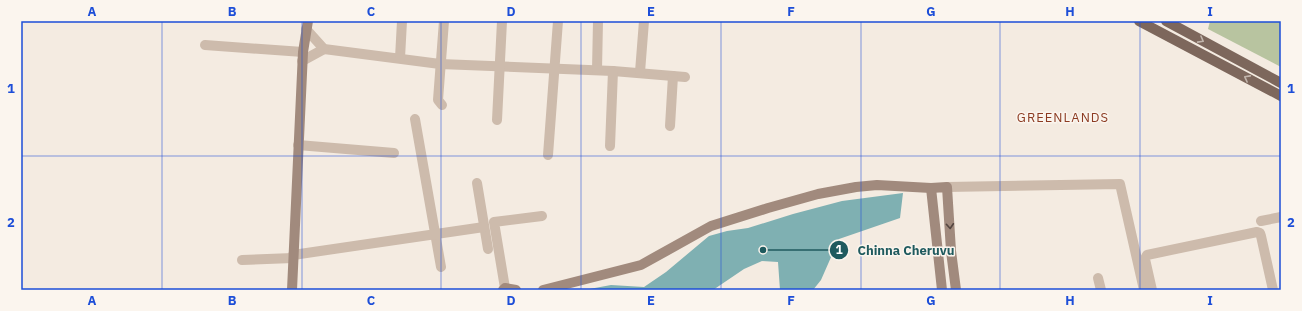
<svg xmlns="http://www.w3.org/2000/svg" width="1302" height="311" font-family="'IBM Plex Sans',sans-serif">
  <rect width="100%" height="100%" fill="#f4ebe1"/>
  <!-- green -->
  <path fill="#b8c4a0" d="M 1210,21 L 1281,21 L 1281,67 L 1208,29 Z"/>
  <!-- water -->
  <path fill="#7fb0b2" d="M 903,193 L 900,218 L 839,239 L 821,280 L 813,290 L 780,290 L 778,262 L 762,261 L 744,269 L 713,290 L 584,290 L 611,285 L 644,287 L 666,272 L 709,236 L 727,231 L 748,228 L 793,214 L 842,201 Z"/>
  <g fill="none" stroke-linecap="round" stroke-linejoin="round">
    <!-- street -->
    <g stroke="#cdbbac" stroke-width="10">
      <path d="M 306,29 L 324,49 L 440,64 L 613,71 L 685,77"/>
      <path d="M 205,45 L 303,52"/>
      <path d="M 400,58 L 402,21"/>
      <path d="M 302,61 L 324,49"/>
      <path d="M 597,70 L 598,21"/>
      <path d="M 640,72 L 644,21"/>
      <path d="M 442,105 L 438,100 L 444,21"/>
      <path d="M 415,119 L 441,267"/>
      <path d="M 497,120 L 502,21"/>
      <path d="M 670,126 L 673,76"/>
      <path d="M 298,145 L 394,153"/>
      <path d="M 610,146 L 613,71"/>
      <path d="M 548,155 L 558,21"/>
      <path d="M 477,183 L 488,249"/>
      <path d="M 947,187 L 1120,184 L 1144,290"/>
      <path d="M 1261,221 L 1281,217"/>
      <path d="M 293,255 L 484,227"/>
      <path d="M 242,260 L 293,258"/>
      <path d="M 1098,278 L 1101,290"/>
      <path d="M 505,288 L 494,222 L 542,216"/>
      <path d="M 1152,290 L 1145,259 L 1147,255 L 1257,232 L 1260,233 L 1261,236 L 1273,290"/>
    </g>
    <!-- secondary -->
    <g stroke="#a18a7d" stroke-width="10">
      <path d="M 931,188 L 942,290"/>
      <path d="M 292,290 L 303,52 L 308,21"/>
      <path d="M 503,290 L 505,288 L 516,290"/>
      <path d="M 543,290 L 641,265 L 711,226 L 768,208 L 818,194 L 856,187 L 877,185 L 931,188 L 947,187 L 951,251 L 956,290"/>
    </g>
    <!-- primary -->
    <g stroke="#7d675c" stroke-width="10">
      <path d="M 1139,21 L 1281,96"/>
      <path d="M 1166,21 L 1281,83"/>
    </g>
  </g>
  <!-- one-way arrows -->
  <defs><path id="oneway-chevron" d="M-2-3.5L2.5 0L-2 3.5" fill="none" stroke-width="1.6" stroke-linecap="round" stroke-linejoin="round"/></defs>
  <g stroke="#c2b5ac">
    <use href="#oneway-chevron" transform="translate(1201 40) rotate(29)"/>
    <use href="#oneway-chevron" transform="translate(1247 78) rotate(-152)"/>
  </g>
  <use stroke="#544640" href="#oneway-chevron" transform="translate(950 226) rotate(86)"/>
  <!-- grid -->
  <path fill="none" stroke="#1d4ed8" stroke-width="1" stroke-opacity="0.55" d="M 162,21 L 162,290M 302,21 L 302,290M 441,21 L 441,290M 581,21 L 581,290M 721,21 L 721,290M 861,21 L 861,290M 1000,21 L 1000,290M 1140,21 L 1140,290M 21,156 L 1281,156"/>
  <g text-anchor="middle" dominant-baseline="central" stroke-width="3" stroke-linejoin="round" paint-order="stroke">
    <!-- neighbourhood labels -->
    <g font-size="13" letter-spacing="1" fill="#8c3b22" stroke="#fbf5ee">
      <text x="1063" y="117">GREENLANDS</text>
    </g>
  </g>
  <!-- callouts -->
  <path fill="none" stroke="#1f5a5e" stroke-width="1.5" d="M763 250L839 250"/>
  <g fill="#1f5a5e" stroke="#fbf5ee" stroke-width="1.5">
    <circle cx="763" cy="250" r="4"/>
    <circle cx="839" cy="250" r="10"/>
  </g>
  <g font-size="12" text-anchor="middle" font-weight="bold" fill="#fff">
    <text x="839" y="254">1</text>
  </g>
  <g font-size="13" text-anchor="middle" font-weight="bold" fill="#1f5a5e" stroke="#fbf5ee" stroke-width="3" stroke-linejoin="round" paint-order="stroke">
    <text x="906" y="255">Chinna Cheruvu</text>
  </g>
  <!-- border -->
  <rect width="1302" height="311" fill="none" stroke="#fbf5ee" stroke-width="44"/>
  <rect x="22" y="22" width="1258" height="267" fill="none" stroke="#1d4ed8" stroke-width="1.5"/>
  <g font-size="13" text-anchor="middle" font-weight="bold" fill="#1d4ed8">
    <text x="92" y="16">A</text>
    <text x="232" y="16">B</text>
    <text x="371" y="16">C</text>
    <text x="511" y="16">D</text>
    <text x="651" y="16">E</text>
    <text x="791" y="16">F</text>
    <text x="931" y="16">G</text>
    <text x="1070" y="16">H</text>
    <text x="1210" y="16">I</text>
    <text x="11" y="93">1</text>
    <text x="1291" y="93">1</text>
    <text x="11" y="227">2</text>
    <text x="1291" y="227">2</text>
    <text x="92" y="305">A</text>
    <text x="232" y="305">B</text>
    <text x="371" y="305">C</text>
    <text x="511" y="305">D</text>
    <text x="651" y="305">E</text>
    <text x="791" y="305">F</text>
    <text x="931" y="305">G</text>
    <text x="1070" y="305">H</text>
    <text x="1210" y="305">I</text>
  </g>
</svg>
